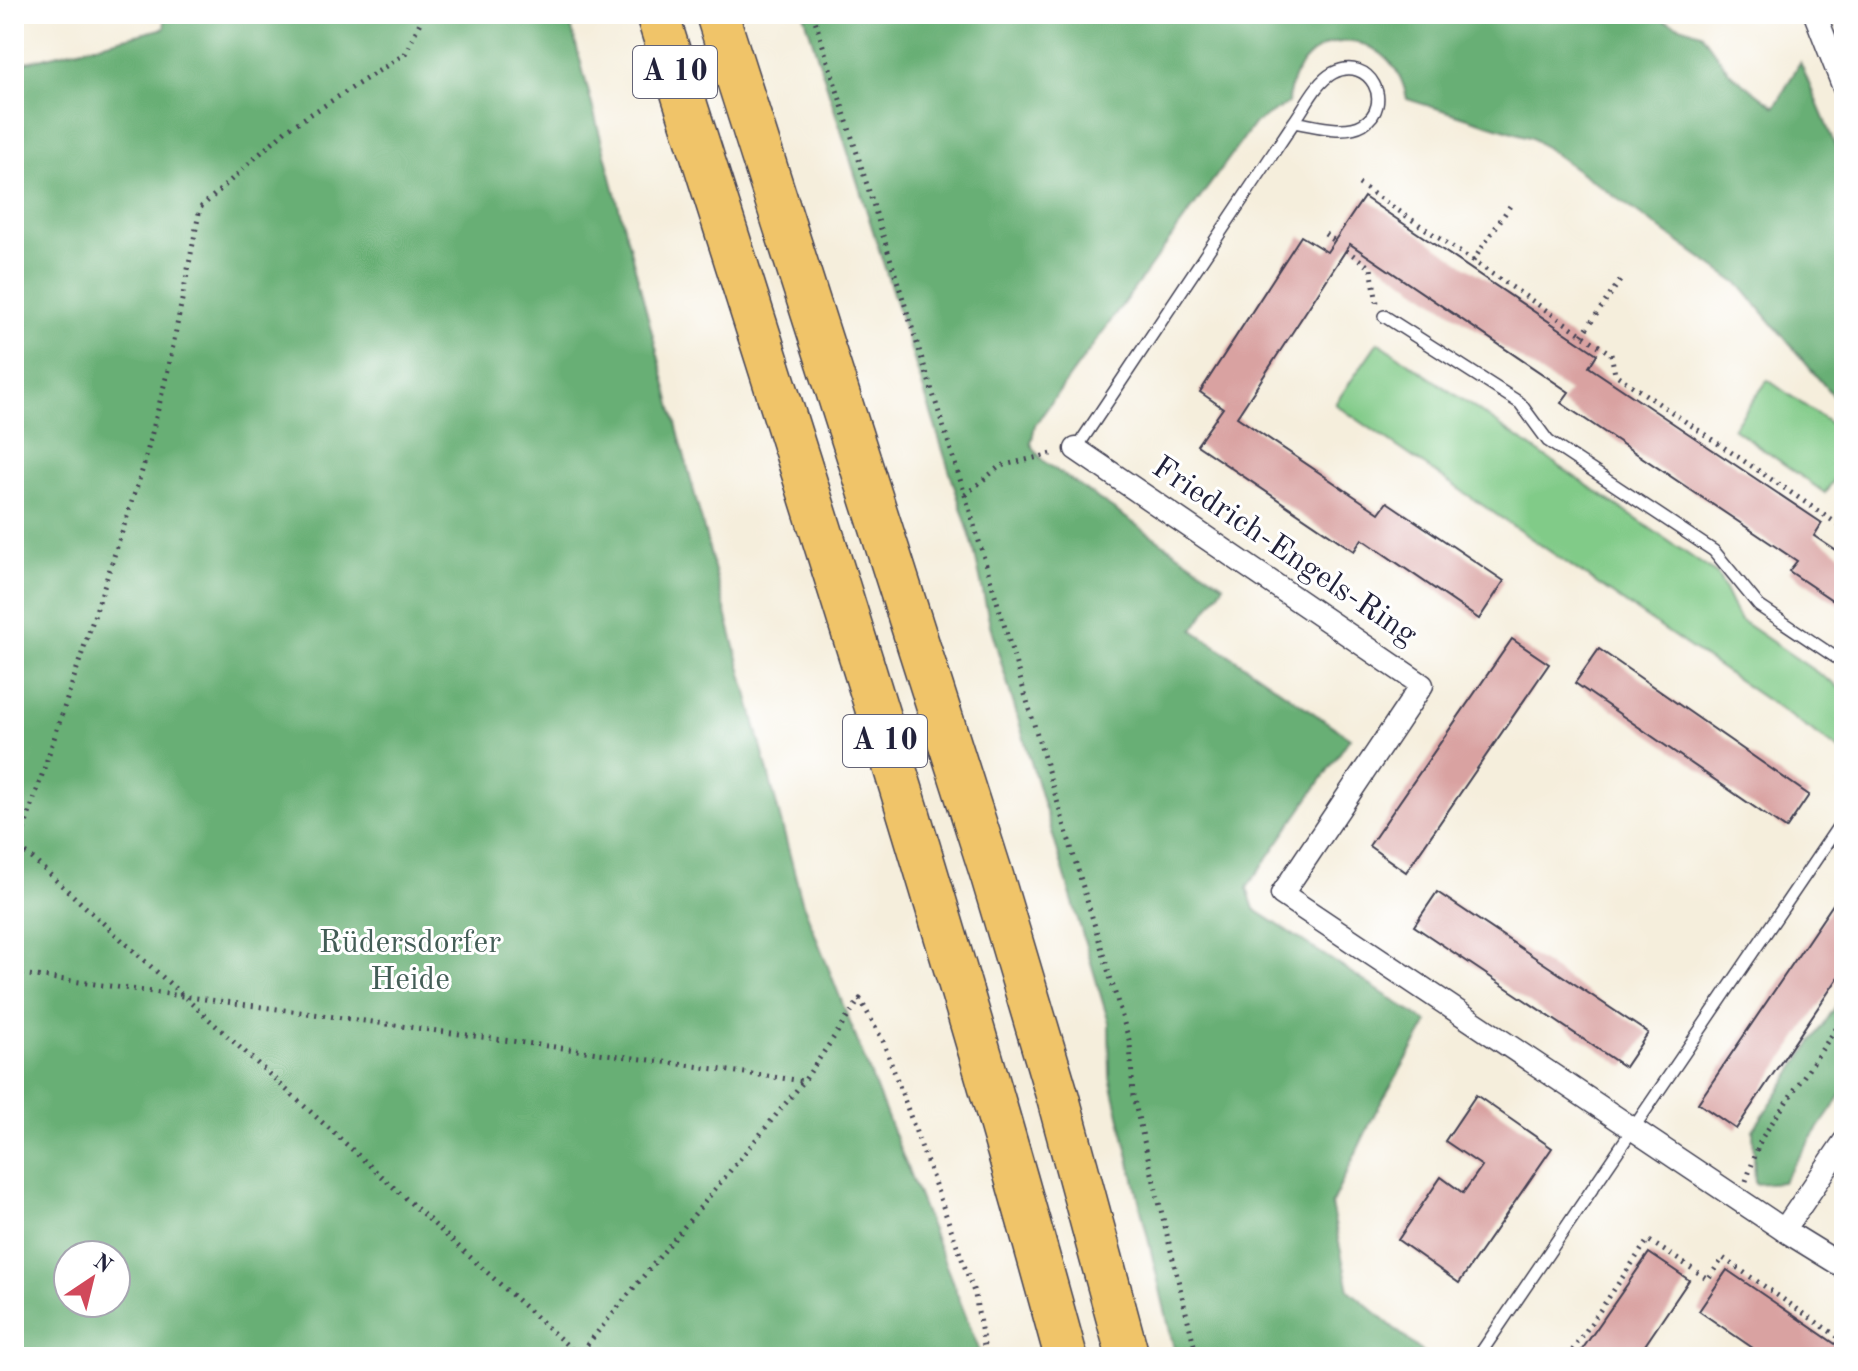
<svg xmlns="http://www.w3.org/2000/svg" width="1858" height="1371" font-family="'Old Standard TT',serif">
  <rect width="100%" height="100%" fill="#fff"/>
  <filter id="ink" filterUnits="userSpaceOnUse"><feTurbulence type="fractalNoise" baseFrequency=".0125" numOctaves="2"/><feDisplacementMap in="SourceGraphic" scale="16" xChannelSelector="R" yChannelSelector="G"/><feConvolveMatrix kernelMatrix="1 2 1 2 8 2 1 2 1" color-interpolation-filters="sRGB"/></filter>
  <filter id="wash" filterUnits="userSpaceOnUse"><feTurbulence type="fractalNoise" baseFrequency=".006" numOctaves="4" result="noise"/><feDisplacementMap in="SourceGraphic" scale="32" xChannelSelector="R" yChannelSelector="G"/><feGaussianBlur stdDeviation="1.8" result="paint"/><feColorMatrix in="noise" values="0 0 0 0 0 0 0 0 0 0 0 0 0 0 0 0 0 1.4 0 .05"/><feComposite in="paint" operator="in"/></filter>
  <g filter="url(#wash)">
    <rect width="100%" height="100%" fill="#f5eedc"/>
    <!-- green -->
    <g fill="#81cb88" stroke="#527662" stroke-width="2">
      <path d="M 1378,342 L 1718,575 L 1739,619 L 1844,691 L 1844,746 L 1841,751 L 1335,404 Z"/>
      <path d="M 1768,380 L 1844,433 L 1844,464 L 1825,493 L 1733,428 Z"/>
    </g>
    <!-- forest -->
    <g fill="#68af74" stroke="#456858" stroke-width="2" fill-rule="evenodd">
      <path d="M 163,14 L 568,14 L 802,901 L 982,1357 L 14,1357 L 14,65 L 165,28 ZM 68,1255 L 116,1255 L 116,1303 L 68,1303 Z"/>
      <path d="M 804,14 L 1645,14 L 1701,33 L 1729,72 L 1775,107 L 1800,62 L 1844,167 L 1844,409 L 1741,286 L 1532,138 L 1407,99 C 1392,20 1295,24 1288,103 L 1254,124 L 1035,425 L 1031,444 L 1043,461 L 1224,585 L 1193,630 L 1350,738 L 1247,888 L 1254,909 L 1428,1023 L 1375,1113 L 1331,1205 L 1349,1290 L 1428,1357 L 1176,1357 L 1110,1077 L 1109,1023 L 990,625 L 973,545 Z"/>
      <path d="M 1844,994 L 1844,1091 L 1782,1182 L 1755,1184 L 1753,1130 Z"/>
    </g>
    <g id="blocks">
      <!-- building -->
      <g fill="#d9a2a1">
        <path d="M 1364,197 L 1597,354 L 1589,367 L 1822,523 L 1814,536 L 1844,556 L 1844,608 L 1789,571 L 1797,561 L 1561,403 L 1569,392 L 1350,244 L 1237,417 L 1379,513 L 1387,502 L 1504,581 L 1479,619 L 1362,539 L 1354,551 L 1197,445 L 1223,408 L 1200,392 L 1301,236 L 1327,252 Z"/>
        <path d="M 1512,639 L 1549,664 L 1406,872 L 1369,846 Z"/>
        <path d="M 1599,649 L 1809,795 L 1786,829 L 1575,683 Z"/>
        <path d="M 1844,888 L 1844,969 L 1736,1129 L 1698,1103 Z"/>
        <path d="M 1437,892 L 1648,1033 L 1625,1067 L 1414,926 Z"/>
        <path d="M 1476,1095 L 1552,1148 L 1459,1283 L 1398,1240 L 1441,1177 L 1463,1193 L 1482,1166 L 1445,1141 Z"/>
        <path d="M 1649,1253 L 1689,1280 L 1637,1357 L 1577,1357 Z"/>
        <path d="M 1727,1270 L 1844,1350 L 1844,1357 L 1766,1357 L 1699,1311 Z"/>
      </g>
    </g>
  </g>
  <g filter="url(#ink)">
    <use href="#blocks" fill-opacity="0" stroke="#424153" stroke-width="2"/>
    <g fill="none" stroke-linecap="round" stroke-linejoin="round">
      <!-- service casing -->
      <g stroke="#424153" stroke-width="14">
        <g id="service">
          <path d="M 1384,316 L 1520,403 L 1548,441 L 1714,551 L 1759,606 L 1844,663"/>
          <path d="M 1076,449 L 1294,122 C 1314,125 1344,135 1363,124 C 1395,105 1370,54 1333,73 C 1316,82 1305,107 1294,122"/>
          <path d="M 1478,1357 L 1844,818"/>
        </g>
      </g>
      <!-- minor casing -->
      <g stroke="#424153" stroke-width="25">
        <g id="minor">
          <path d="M 1815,14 L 1844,88"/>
          <path d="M 1076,449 L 1422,685 L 1282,894 L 1784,1230 L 1844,1142"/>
          <path d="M 1784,1230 L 1844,1267"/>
        </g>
      </g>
      <!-- motorway casing -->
      <g stroke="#424153" stroke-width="45">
        <g id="motorway">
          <path d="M 657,14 C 799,460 943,905 1066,1357"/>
          <path d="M 717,14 L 992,876 L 1058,1098 L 1128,1357"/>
        </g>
      </g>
      <!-- path -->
      <g stroke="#424153" stroke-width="5" stroke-dasharray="2 6" stroke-linecap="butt">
        <path d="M 813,14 L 965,495 L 1130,1043 L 1133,1096 L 1197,1357"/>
        <path d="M 1359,184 L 1611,354 L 1615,374 L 1842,527 L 1841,542 L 1844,544"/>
        <path d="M 1325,234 L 1335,241"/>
        <path d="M 1346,250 L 1371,268 L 1377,303"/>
        <path d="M 1473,261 L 1512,203"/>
        <path d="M 1582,335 L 1622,278"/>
        <path d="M 965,495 L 1000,466 L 1056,453"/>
        <path d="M 14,842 L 579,1356"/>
        <path d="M 14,860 L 143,468 L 169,366 L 200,208 L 286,130 L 405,54 L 424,14"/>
        <path d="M 14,973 L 803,1081"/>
        <path d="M 1746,1181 L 1761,1139 L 1844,1017"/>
        <path d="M 577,1357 L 804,1081 L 860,999 L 883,1041 L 975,1295 L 986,1357"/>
        <path d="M 1568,1357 L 1648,1240 L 1708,1279 L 1723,1258 L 1844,1341"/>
      </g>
      <!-- service -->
      <use href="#service" stroke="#fff" stroke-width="11"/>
      <!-- minor -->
      <use href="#minor" stroke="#fff" stroke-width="22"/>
      <!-- motorway -->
      <use href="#motorway" stroke="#f0c469" stroke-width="42"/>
    </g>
  </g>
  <g text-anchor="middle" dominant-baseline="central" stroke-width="6" stroke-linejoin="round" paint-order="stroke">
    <!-- shield labels -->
    <g fill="#fff" stroke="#646476" stroke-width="2">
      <rect x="633" y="46" width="84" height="52" rx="6"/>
      <rect x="843" y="715" width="84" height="52" rx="6"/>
    </g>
    <g font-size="30" font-weight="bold" fill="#22223b">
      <text x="675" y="72">A 10</text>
      <text x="885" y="741">A 10</text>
    </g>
    <!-- street labels -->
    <g font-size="32" fill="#22223b" stroke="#fff">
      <text transform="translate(1284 552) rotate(34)">Friedrich-Engels-Ring</text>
    </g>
    <!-- park labels -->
    <g font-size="32" fill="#435d56" stroke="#fff">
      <text x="410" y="944">Rüdersdorfer<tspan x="410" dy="37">Heide</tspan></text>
    </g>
  </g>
  <!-- margin -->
  <rect width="1858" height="1371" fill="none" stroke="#fff" stroke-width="48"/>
  <!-- north arrow -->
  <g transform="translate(92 1279) rotate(35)"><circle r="38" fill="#ffffff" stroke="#a7a7b1" stroke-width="2"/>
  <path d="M0-6L14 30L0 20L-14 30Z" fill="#d1495b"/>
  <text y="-12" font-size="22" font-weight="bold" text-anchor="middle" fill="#22223b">N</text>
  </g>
</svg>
